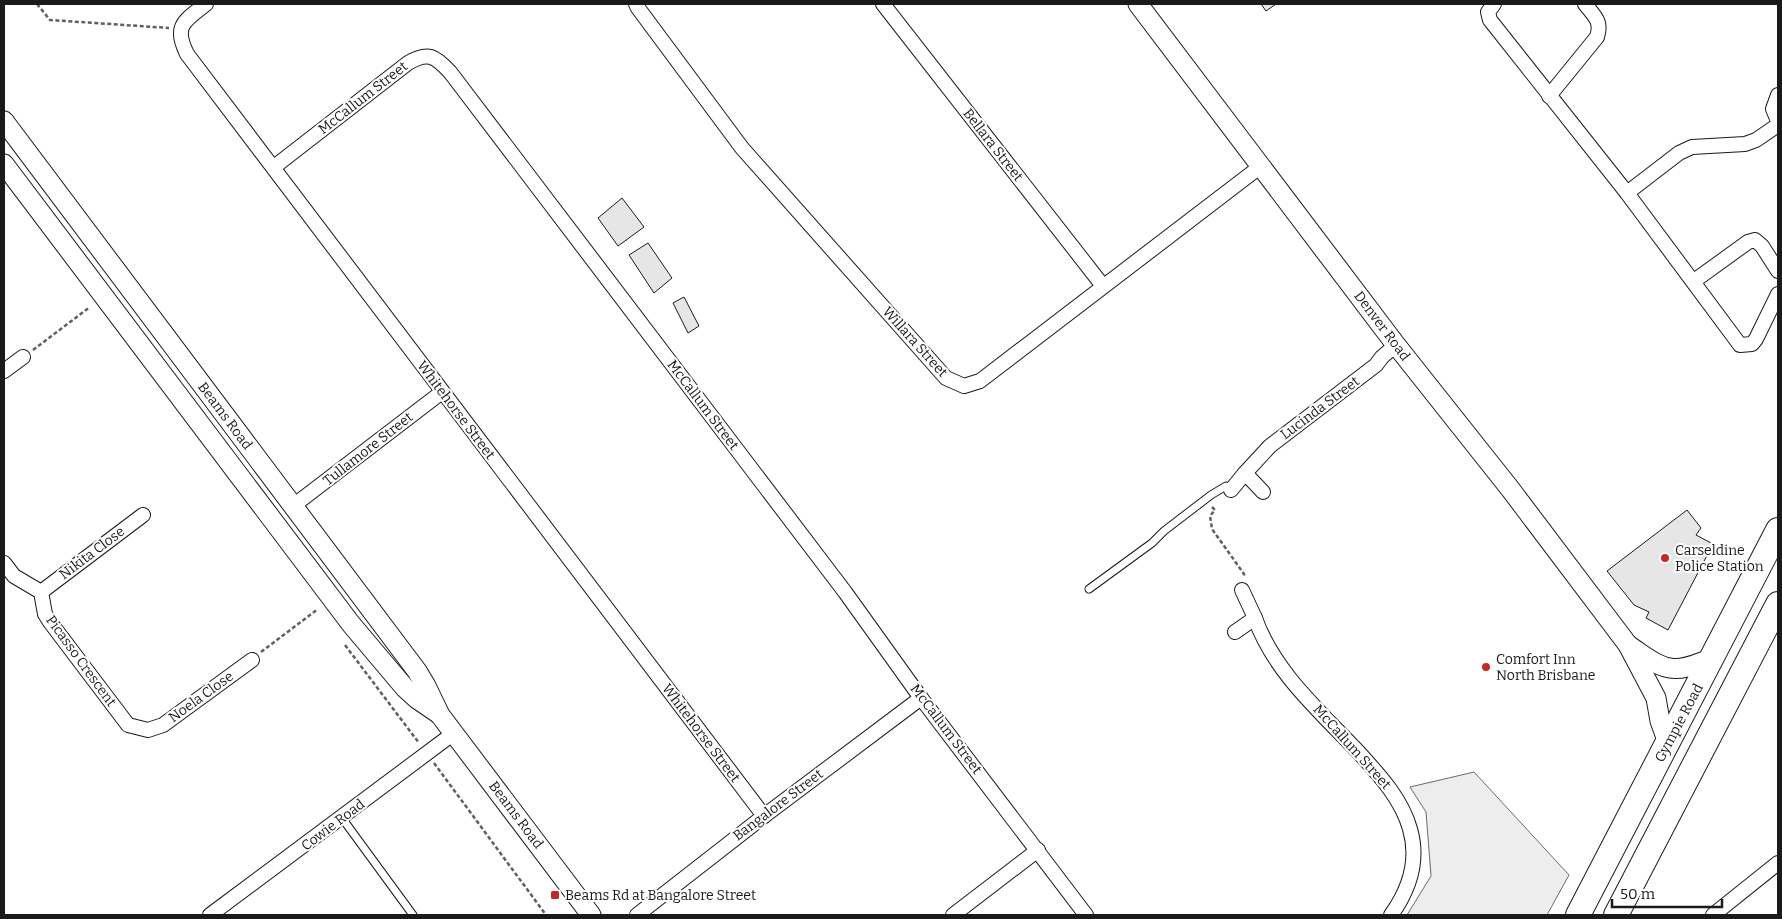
<svg xmlns="http://www.w3.org/2000/svg" width="1782" height="919" font-family="Bitter,serif">
  <rect width="100%" height="100%" fill="#fff"/>
  <!-- built -->
  <path fill="#ededed" stroke="#6a6a6a" d="M 1474,772 L 1569,875 L 1547,915 L 1407,915 L 1431,876 L 1426,812 L 1410,787 Z"/>
  <!-- building -->
  <g fill="#e6e6e6" stroke="#1a1a1a">
    <path d="M 1261,4 L 1276,4 L 1266,11 Z"/>
    <path d="M 622,198 L 644,227 L 618,246 L 598,218 Z"/>
    <path d="M 648,243 L 672,278 L 654,293 L 629,255 Z"/>
    <path d="M 684,297 L 699,326 L 688,333 L 673,303 Z"/>
    <path d="M 1687,510 L 1701,528 L 1696,535 L 1713,544 L 1668,630 L 1646,618 L 1649,612 L 1634,605 L 1607,571 Z"/>
  </g>
  <g fill="none" stroke-linecap="round" stroke-linejoin="round">
    <!-- lane casing -->
    <g stroke="#1a1a1a" stroke-width="9">
      <g id="lane">
        <path d="M 1089,589 L 1152,543 L 1164,531 L 1211,495 L 1226,486 L 1231,490"/>
        <path d="M 342,818 L 413,915"/>
      </g>
    </g>
    <!-- street casing -->
    <g stroke="#1a1a1a" stroke-width="16">
      <g id="street">
        <path d="M 206,4 C 184,21 173,26 187,54 L 764,816"/>
        <path d="M 636,4 L 638,8 L 742,148 L 946,378 L 964,386 L 980,381 L 1261,166"/>
        <path d="M 883,4 L 1103,286"/>
        <path d="M 1494,4 L 1488,12 L 1490,20 L 1627,193 L 1740,345 L 1752,344 L 1756,339 L 1778,294"/>
        <path d="M 1778,95 L 1773,109 L 1778,121"/>
        <path d="M 1549,96 L 1597,37 C 1602,21 1595,17 1585,4"/>
        <path d="M 274,167 L 408,63 C 428,51 435,56 450,72 L 845,592 L 921,698 L 1086,915"/>
        <path d="M 1627,193 L 1679,153 L 1692,147 L 1745,144 L 1756,140 L 1778,125"/>
        <path d="M 1694,281 L 1748,242 L 1755,240 L 1762,246 L 1778,271"/>
        <path d="M 4,371 L 23,357"/>
        <path d="M 1245,473 L 1270,446 L 1376,365 L 1382,357 L 1396,345"/>
        <path d="M 1231,490 L 1245,473 L 1263,492"/>
        <path d="M 293,506 L 442,392"/>
        <path d="M 4,563 L 14,576 L 41,592 L 45,614 L 50,622 L 128,725 L 148,730 L 163,725 L 252,660"/>
        <path d="M 41,592 L 143,515"/>
        <path d="M 1255,618 C 1274,673 1323,714 1362,756 C 1381,777 1402,800 1410,829 C 1419,860 1409,890 1391,915"/>
        <path d="M 1235,632 L 1255,618 L 1242,590"/>
        <path d="M 210,915 L 454,733"/>
        <path d="M 637,915 L 764,816 L 921,698"/>
        <path d="M 953,915 L 1038,850"/>
        <path d="M 1713,915 L 1778,863"/>
      </g>
    </g>
    <!-- secondary casing -->
    <g stroke="#1a1a1a" stroke-width="21">
      <g id="secondary">
        <path d="M 1138,4 L 1396,345 L 1511,490 L 1628,645 L 1656,698 L 1660,721 L 1668,743"/>
        <path d="M 4,121 L 417,671 L 426,686 L 440,715 L 591,915"/>
        <path d="M 4,164 L 351,624 L 405,688 L 417,699 L 439,714"/>
        <path d="M 1628,645 C 1641,653 1655,666 1670,668 C 1684,671 1700,662 1713,658"/>
      </g>
    </g>
    <!-- highway casing -->
    <g stroke="#1a1a1a" stroke-width="26">
      <g id="highway">
        <path d="M 1578,915 L 1778,530"/>
        <path d="M 1616,915 L 1778,604"/>
      </g>
    </g>
    <!-- path -->
    <g stroke="#5f5f5f" stroke-width="2.5" stroke-dasharray="4 2.5" stroke-linecap="butt">
      <path d="M 37,4 L 50,20 L 169,28"/>
      <path d="M 33,350 L 90,307"/>
      <path d="M 1212,507 L 1215,510 L 1210,516 L 1212,529 L 1244,574 L 1244,577"/>
      <path d="M 345,645 L 419,743"/>
      <path d="M 261,652 L 318,609"/>
      <path d="M 434,763 L 546,915"/>
    </g>
    <!-- lane -->
    <use href="#lane" stroke="#fff" stroke-width="7"/>
    <!-- street -->
    <use href="#street" stroke="#fff" stroke-width="14"/>
    <!-- secondary -->
    <use href="#secondary" stroke="#fff" stroke-width="19"/>
    <!-- highway -->
    <use href="#highway" stroke="#fff" stroke-width="24"/>
  </g>
  <!-- markers -->
  <g fill="#c62828" stroke="#fff" stroke-width="2">
    <circle cx="1665" cy="558" r="5"/>
    <circle cx="1486" cy="667" r="5"/>
    <rect x="550" y="890" width="10" height="10" rx="2.5"/>
  </g>
  <g text-anchor="middle" dominant-baseline="central" stroke-width="4" stroke-linejoin="round" paint-order="stroke">
    <!-- street labels -->
    <g font-size="14" fill="#1a1a1a" stroke="#fff">
      <text transform="translate(363 98) rotate(-38)">McCallum Street</text>
      <text transform="translate(993 145) rotate(52)">Bellara Street</text>
      <text transform="translate(1382 326) rotate(53)">Denver Road</text>
      <text transform="translate(915 342) rotate(48)">Willara Street</text>
      <text transform="translate(703 405) rotate(53)">McCallum Street</text>
      <text transform="translate(1320 408) rotate(-37)">Lucinda Street</text>
      <text transform="translate(456 410) rotate(53)">Whitehorse Street</text>
      <text transform="translate(225 416) rotate(53)">Beams Road</text>
      <text transform="translate(368 449) rotate(-38)">Tullamore Street</text>
      <text transform="translate(92 553) rotate(-37)">Nikita Close</text>
      <text transform="translate(81 661) rotate(54)">Picasso Crescent</text>
      <text transform="translate(201 697) rotate(-36)">Noela Close</text>
      <text transform="translate(1679 723) rotate(-62)">Gympie Road</text>
      <text transform="translate(946 729) rotate(53)">McCallum Street</text>
      <text transform="translate(701 733) rotate(53)">Whitehorse Street</text>
      <text transform="translate(1352 747) rotate(48)">McCallum Street</text>
      <text transform="translate(778 805) rotate(-37)">Bangalore Street</text>
      <text transform="translate(516 815) rotate(53)">Beams Road</text>
      <text transform="translate(333 825) rotate(-37)">Cowie Road</text>
    </g>
    <!-- poi labels -->
    <g font-size="14" fill="#1a1a1a" stroke="#fff" text-anchor="start">
      <text x="1675" y="550">Carseldine<tspan x="1675" dy="16">Police Station</tspan></text>
      <text x="1496" y="659">Comfort Inn<tspan x="1496" dy="16">North Brisbane</tspan></text>
      <text x="565" y="895">Beams Rd at Bangalore Street</text>
    </g>
  </g>
  <!-- border -->
  <rect width="1782" height="919" fill="none" stroke="#1a1a1a" stroke-width="10"/>
  <!-- scale -->
  <path d="M1612 899v8h110v-8" fill="none" stroke="#1a1a1a" stroke-width="2.5"/>
  <text x="1620" y="899" font-size="15" fill="#1a1a1a" stroke="#ffffff" stroke-width="4" paint-order="stroke">50 m</text>
</svg>
